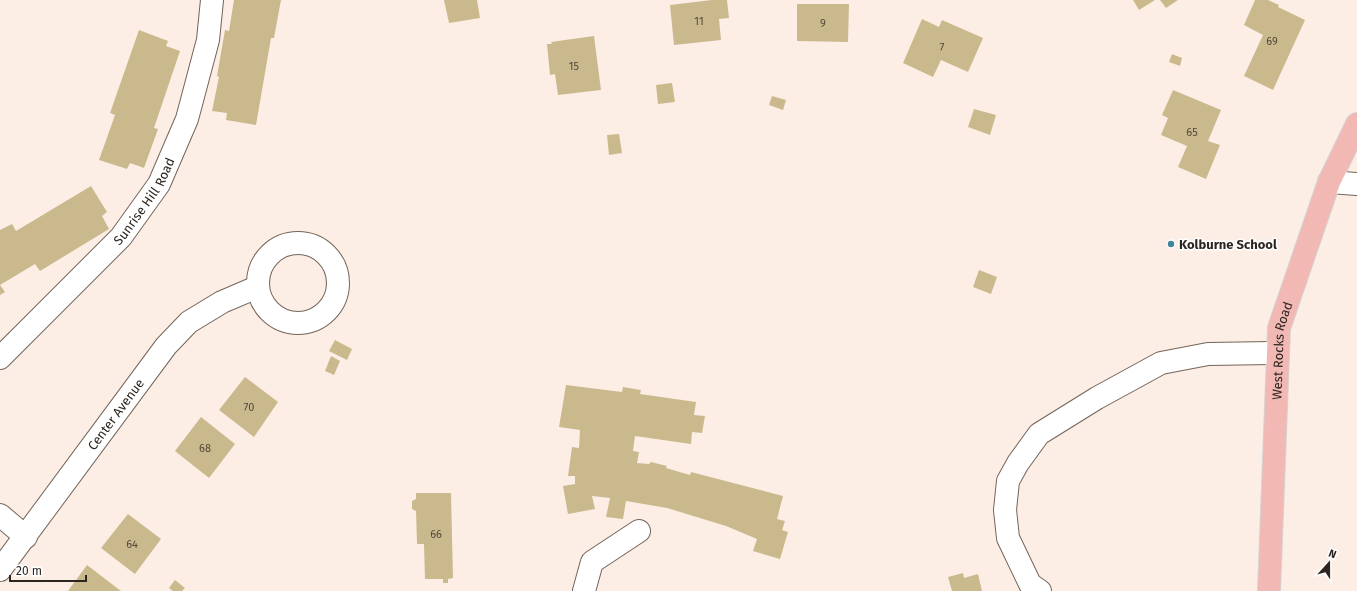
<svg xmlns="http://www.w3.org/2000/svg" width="1357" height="591" font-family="'Fira Sans',sans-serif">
  <rect width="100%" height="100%" fill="#fdeee5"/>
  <!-- building -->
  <g fill="#cbb98e">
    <path d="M 234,0 L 281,0 L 274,38 L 271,38 L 256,125 L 226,120 L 227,113 L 212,111 L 219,77 L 217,76 L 225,30 L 229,31 Z"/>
    <path d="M 444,0 L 477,0 L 480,18 L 449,23 Z"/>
    <path d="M 712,0 L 727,0 L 729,18 L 719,19 L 721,40 L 674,45 L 670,5 Z"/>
    <path d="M 1133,0 L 1155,0 L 1139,10 Z"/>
    <path d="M 1160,0 L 1178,0 L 1166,8 Z"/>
    <path d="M 1255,0 L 1268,0 L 1279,5 L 1278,7 L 1305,20 L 1273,90 L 1244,76 L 1263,35 L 1244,25 Z"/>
    <path d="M 797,4 L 849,4 L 848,42 L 797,41 Z"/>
    <path d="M 922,19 L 939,27 L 942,20 L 983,38 L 968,72 L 941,60 L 933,77 L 903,63 Z"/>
    <path d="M 139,30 L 168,41 L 166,46 L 180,51 L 154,128 L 158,129 L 144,168 L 130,163 L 127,169 L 99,160 L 115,115 L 110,113 Z"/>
    <path d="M 594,36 L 601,90 L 558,95 L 555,74 L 550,75 L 547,44 L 552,44 L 551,42 Z"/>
    <path d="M 1172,54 L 1182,58 L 1180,66 L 1169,62 Z"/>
    <path d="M 672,83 L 675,102 L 658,104 L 656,85 Z"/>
    <path d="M 1173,90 L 1221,110 L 1208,141 L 1220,145 L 1206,179 L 1178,167 L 1187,146 L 1161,135 L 1168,118 L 1162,115 Z"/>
    <path d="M 772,96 L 786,100 L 783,110 L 769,105 Z"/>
    <path d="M 974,109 L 996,115 L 990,135 L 968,127 Z"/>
    <path d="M 619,134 L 622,153 L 609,155 L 607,135 Z"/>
    <path d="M 91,186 L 107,212 L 102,216 L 109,229 L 40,271 L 35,264 L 0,285 L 5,292 L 0,295 L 0,230 L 12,224 L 16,231 Z"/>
    <path d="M 979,270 L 997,277 L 991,294 L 973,287 Z"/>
    <path d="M 335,340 L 352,349 L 347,360 L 329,351 Z"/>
    <path d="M 331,356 L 340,361 L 334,375 L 325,371 Z"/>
    <path d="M 245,377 L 278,402 L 254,437 L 219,410 Z"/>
    <path d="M 566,385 L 622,392 L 623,387 L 641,390 L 640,394 L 696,402 L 694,415 L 705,416 L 702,433 L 692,432 L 691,444 L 635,436 L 633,451 L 639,452 L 637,463 L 649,464 L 651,462 L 667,466 L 666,468 L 690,475 L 691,472 L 783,496 L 777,519 L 785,521 L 782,530 L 788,532 L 780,559 L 753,551 L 757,539 L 726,526 L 667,508 L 626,501 L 623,519 L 606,517 L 610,498 L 592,496 L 595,509 L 568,514 L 563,486 L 575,484 L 575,476 L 568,476 L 572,447 L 579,448 L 580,430 L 559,427 Z"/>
    <path d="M 201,417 L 235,444 L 209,478 L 175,451 Z"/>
    <path d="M 416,493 L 451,493 L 453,578 L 448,579 L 448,583 L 443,583 L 443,579 L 425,579 L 424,544 L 417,544 L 416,511 L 412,509 L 412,501 L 416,499 Z"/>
    <path d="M 128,514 L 161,539 L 135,574 L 101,548 Z"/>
    <path d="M 87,565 L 121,591 L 68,591 Z"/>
    <path d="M 963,573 L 964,578 L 978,574 L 982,591 L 952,591 L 948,577 Z"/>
    <path d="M 175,580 L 185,588 L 182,591 L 173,591 L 169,588 Z"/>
  </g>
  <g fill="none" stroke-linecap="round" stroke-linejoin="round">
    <!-- minor casing -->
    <g stroke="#736459" stroke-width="24">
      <g id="minor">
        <path d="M 1329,182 L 1357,184"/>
        <circle cx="298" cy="283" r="40"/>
        <path id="s1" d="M 0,358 L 121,237 L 159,184 L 187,119 L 208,40 L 212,0"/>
        <path d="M 0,515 L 26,537"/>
        <path id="s2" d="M 0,570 L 166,346 L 189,322 L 222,302 L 257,287"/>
        <path d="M 584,591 L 592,562 L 639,531"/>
        <path d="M 1040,591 L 1030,584 L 1008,538 L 1005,510 L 1008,481 L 1018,463 L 1039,434 L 1097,398 L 1161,363 L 1208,354 L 1278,353"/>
      </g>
    </g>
    <!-- major casing -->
    <g stroke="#d5d3d2" stroke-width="24">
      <g id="major">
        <path id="s3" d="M 1269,591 L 1279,328 L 1329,182 L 1357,124"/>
      </g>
    </g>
    <!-- minor -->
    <use href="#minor" stroke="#fff" stroke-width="22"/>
    <!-- major -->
    <use href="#major" stroke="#f1b8b4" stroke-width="22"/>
  </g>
  <!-- markers -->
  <circle fill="#448697" stroke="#fff" stroke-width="1.5" cx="1171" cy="244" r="4"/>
  <g text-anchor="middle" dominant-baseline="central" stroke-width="3" stroke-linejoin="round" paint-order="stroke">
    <!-- number labels -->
    <g font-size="11" fill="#544a3c">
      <text x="699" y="21">11</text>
      <text x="823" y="23">9</text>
      <text x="1272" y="41">69</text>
      <text x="942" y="47">7</text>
      <text x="574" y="66">15</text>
      <text x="1192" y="132">65</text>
      <text x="249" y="407">70</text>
      <text x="205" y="448">68</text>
      <text x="436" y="534">66</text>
      <text x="132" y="544">64</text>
    </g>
    <!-- street labels -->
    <g font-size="13" fill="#2c2520" stroke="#fff">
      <text stroke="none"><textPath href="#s1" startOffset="214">Sunrise Hill Road</textPath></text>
      <text stroke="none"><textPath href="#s3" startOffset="241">West Rocks Road</textPath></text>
      <text stroke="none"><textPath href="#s2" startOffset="194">Center Avenue</textPath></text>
    </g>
    <!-- poi labels -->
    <g font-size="13" font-weight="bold" fill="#2c2520" stroke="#fff" text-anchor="start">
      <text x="1179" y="244">Kolburne School</text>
    </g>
  </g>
  <!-- north arrow -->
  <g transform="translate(1329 563) rotate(21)" stroke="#ffffff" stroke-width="3" paint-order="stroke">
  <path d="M0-3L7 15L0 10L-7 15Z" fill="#2c2520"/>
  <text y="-6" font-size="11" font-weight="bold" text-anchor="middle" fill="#2c2520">N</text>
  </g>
  <!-- scale -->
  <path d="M10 575v6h76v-6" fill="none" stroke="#2c2520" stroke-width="2"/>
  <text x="16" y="575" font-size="12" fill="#2c2520" stroke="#ffffff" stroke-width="3" paint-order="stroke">20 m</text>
</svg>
